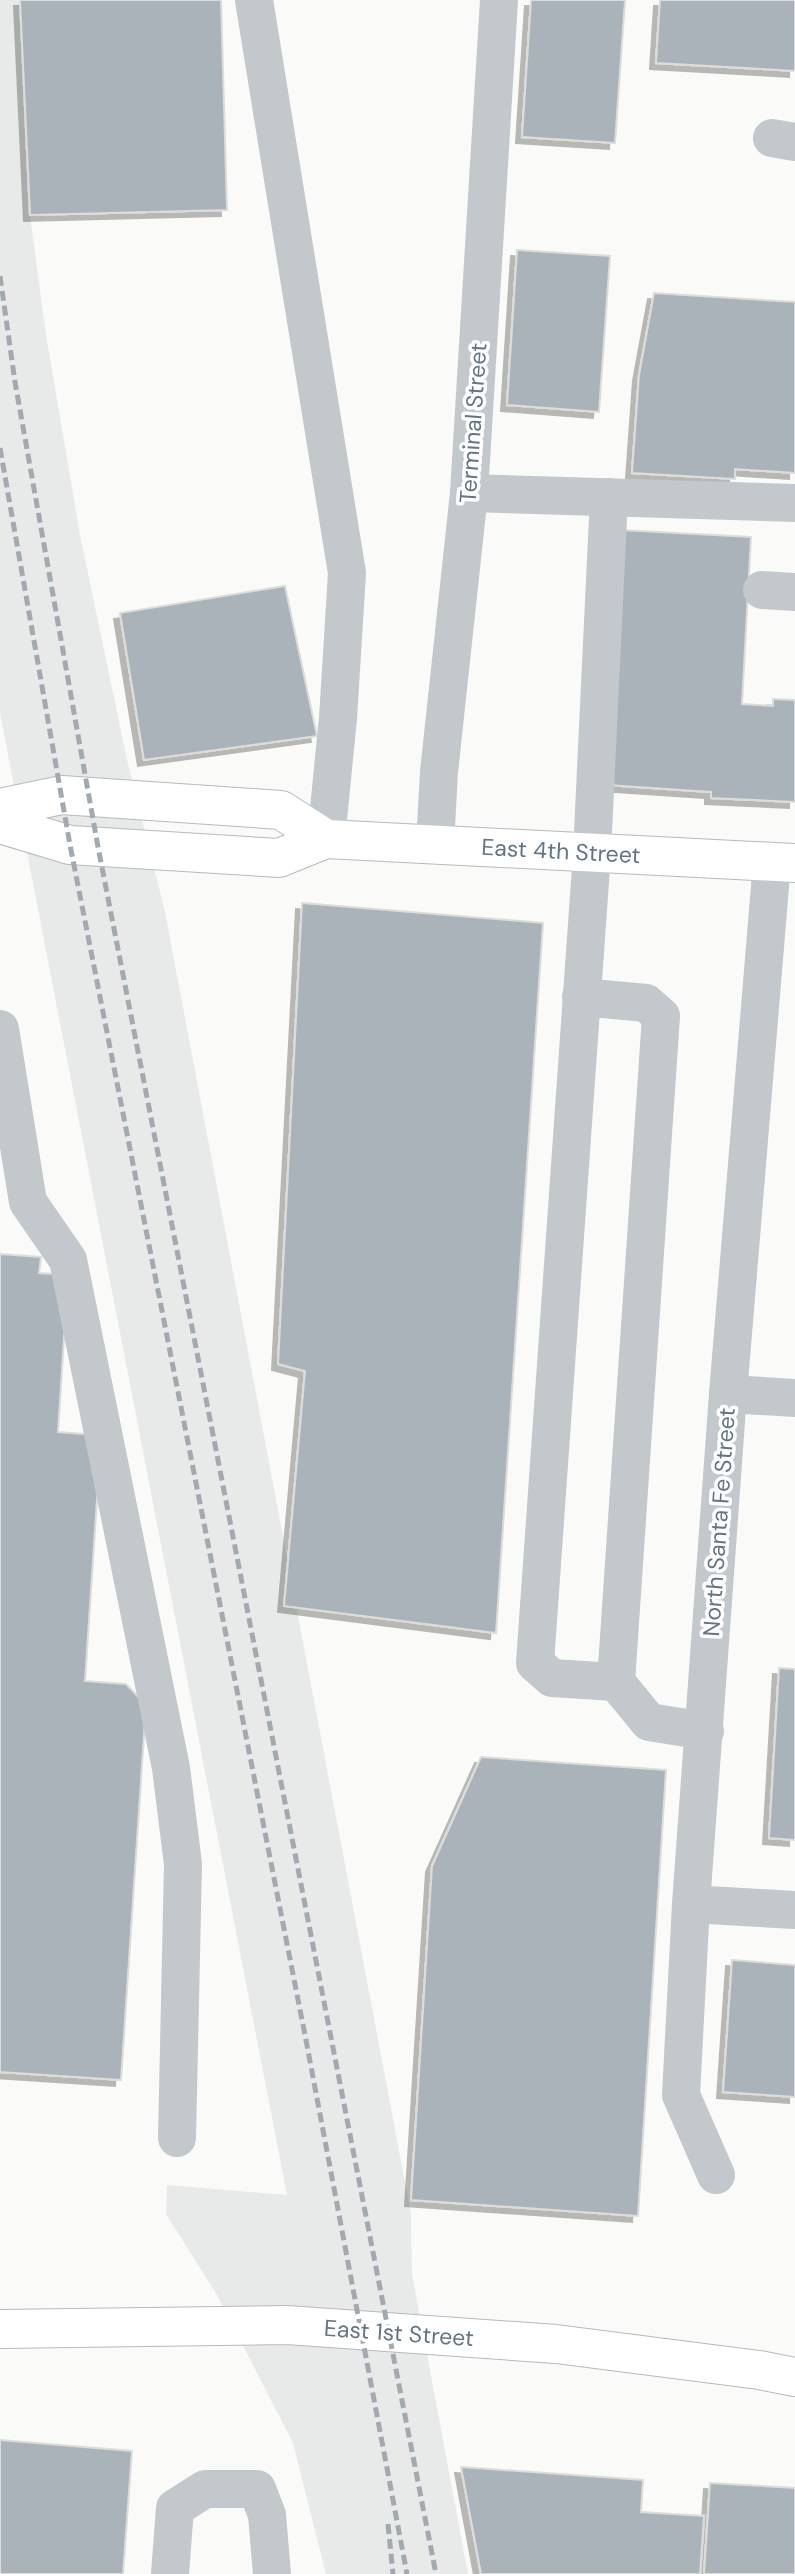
<svg xmlns="http://www.w3.org/2000/svg" width="795" height="2574" font-family="'DM Sans',sans-serif">
  <defs>
    <filter id="shadow"><feDropShadow dx="-6" dy="6" stdDeviation="0" flood-color="#0004"/></filter>
  </defs>
  <rect width="100%" height="100%" fill="#fafaf8"/>
  <!-- built -->
  <path fill="#e8e9e9" d="M 0,0 L 20,0 L 30,215 L 46,335 L 80,535 L 126,755 L 165,912 L 411,2214 L 412,2274 L 468,2574 L 326,2574 L 293,2443 L 217,2295 L 166,2214 L 167,2185 L 287,2195 L 0,713 Z"/>
  <!-- building -->
  <g fill="#aab3b9" stroke="#dcdcda" stroke-width="2" filter="url(#shadow)">
    <path d="M 20,0 L 221,0 L 227,210 L 30,215 Z"/>
    <path d="M 531,0 L 625,0 L 615,143 L 522,137 Z"/>
    <path d="M 660,0 L 795,0 L 795,71 L 656,63 Z"/>
    <path d="M 517,250 L 610,256 L 599,412 L 507,405 Z"/>
    <path d="M 654,293 L 795,302 L 795,473 L 735,469 L 735,479 L 632,473 L 639,375 Z"/>
    <path d="M 621,530 L 751,537 L 742,704 L 773,706 L 773,699 L 795,700 L 795,802 L 711,798 L 711,792 L 607,785 Z"/>
    <path d="M 285,586 L 317,736 L 144,760 L 120,613 Z"/>
    <path d="M 302,903 L 543,923 L 496,1633 L 284,1606 L 305,1371 L 278,1364 Z"/>
    <path d="M 0,1254 L 41,1257 L 39,1273 L 68,1275 L 58,1432 L 84,1434 L 100,1454 L 85,1681 L 126,1684 L 146,1705 L 121,2080 L 0,2072 Z"/>
    <path d="M 779,1668 L 795,1669 L 795,1840 L 769,1838 Z"/>
    <path d="M 481,1757 L 666,1770 L 638,2216 L 411,2200 L 432,1866 Z"/>
    <path d="M 732,1960 L 795,1965 L 795,2097 L 723,2092 Z"/>
    <path d="M 0,2440 L 132,2451 L 123,2574 L 0,2574 Z"/>
    <path d="M 461,2467 L 643,2480 L 641,2512 L 704,2516 L 700,2574 L 481,2574 Z"/>
    <path d="M 710,2483 L 795,2488 L 795,2574 L 704,2574 Z"/>
  </g>
  <g fill="none" stroke-linecap="round" stroke-linejoin="round">
    <!-- major casing -->
    <g stroke="#b5babe" stroke-width="40">
      <g id="major">
        <path d="M 0,808 L 62,795 L 281,810 L 326,839"/>
        <path d="M 0,824 L 70,845 L 279,858 L 326,839 L 795,863"/>
        <path d="M 0,2329 L 287,2325 L 556,2344 L 759,2370 L 795,2377"/>
      </g>
    </g>
    <!-- minor -->
    <g stroke="#c3c8cc" stroke-width="38">
      <path d="M 254,0 L 347,573 L 338,718 L 326,839"/>
      <path d="M 772,138 L 795,142"/>
      <path d="M 469,493 L 795,503"/>
      <path d="M 762,590 L 795,592"/>
      <path d="M 435,844 L 439,772 L 469,493 L 499,0"/>
      <path d="M 581,997 L 646,1003 L 661,1016 L 616,1682 L 552,1678 L 535,1663 L 592,853 L 609,497"/>
      <path d="M 0,1029 L 28,1202 L 68,1260 L 171,1768 L 183,1864 L 177,2138"/>
      <path d="M 728,1394 L 795,1398"/>
      <path d="M 616,1682 L 649,1722 L 705,1731"/>
      <path d="M 691,1904 L 795,1910"/>
      <path d="M 716,2175 L 681,2095 L 691,1904 L 728,1394 L 772,862"/>
      <path d="M 170,2574 L 175,2508 L 205,2489 L 257,2489 L 267,2515 L 272,2574"/>
    </g>
    <!-- major -->
    <use href="#major" stroke="#fff" stroke-width="38"/>
    <!-- rail -->
    <g stroke="#a2aab0" stroke-width="5" stroke-dasharray="10 5" stroke-linecap="butt">
      <path d="M 0,276 L 15,382 L 98,847 L 436,2574"/>
      <path d="M 0,448 L 70,845 L 305,2035 L 407,2574"/>
      <path d="M 388,2524 L 393,2574"/>
    </g>
  </g>
  <g text-anchor="middle" dominant-baseline="central" stroke-width="7" stroke-linejoin="round" paint-order="stroke">
    <!-- street labels -->
    <g font-size="23" fill="#657683" stroke="#fff">
      <text transform="translate(473 423) rotate(-86)">Terminal Street</text>
      <text transform="translate(561 851) rotate(3)">East 4th Street</text>
      <text transform="translate(719 1522) rotate(-86)">North Santa Fe Street</text>
      <text transform="translate(399 2333) rotate(4)">East 1st Street</text>
    </g>
  </g>
</svg>
